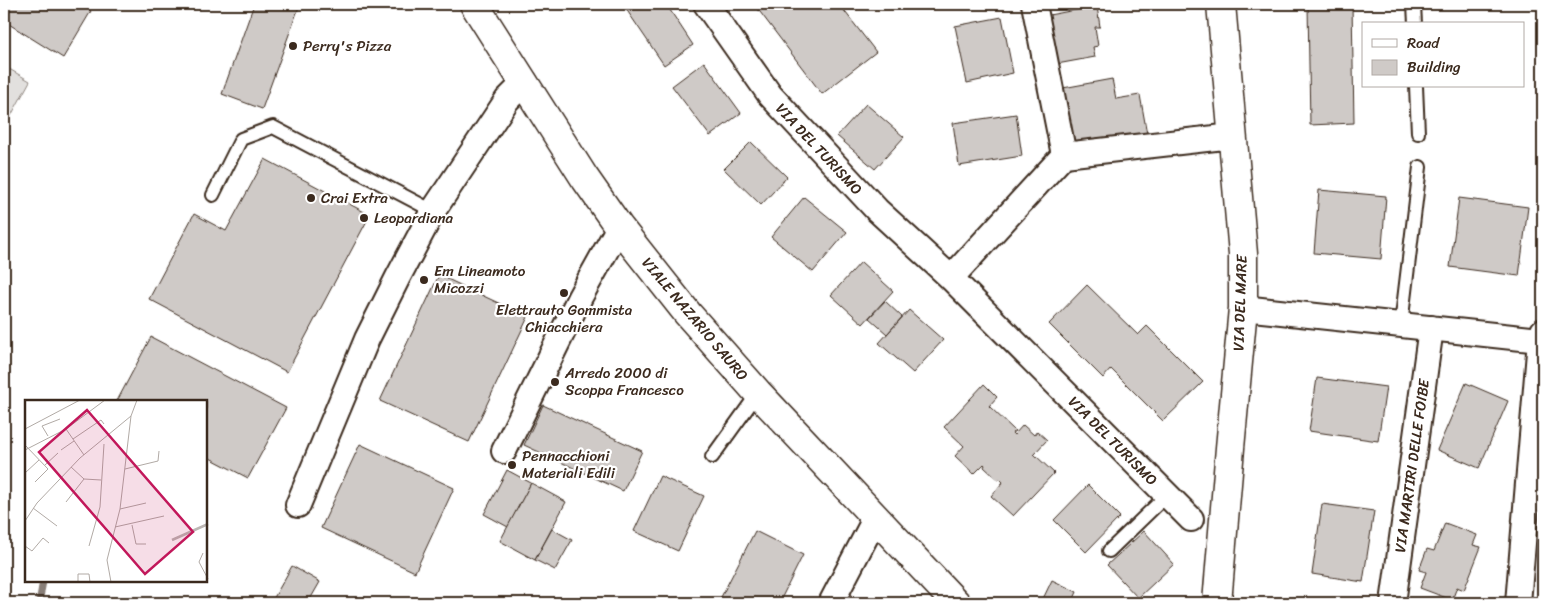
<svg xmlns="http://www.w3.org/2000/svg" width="1547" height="607" font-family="Sriracha,sans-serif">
  <rect width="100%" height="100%" fill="#fff"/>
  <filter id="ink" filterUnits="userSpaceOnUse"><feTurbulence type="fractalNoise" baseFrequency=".02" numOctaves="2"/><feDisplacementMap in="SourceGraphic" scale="10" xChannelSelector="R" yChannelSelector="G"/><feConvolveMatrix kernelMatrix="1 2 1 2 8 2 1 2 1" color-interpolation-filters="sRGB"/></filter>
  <g filter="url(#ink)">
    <!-- green -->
    <path fill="#e2e0de" stroke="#8e857e" d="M 4,66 L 30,81 L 6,125 L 4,124 Z"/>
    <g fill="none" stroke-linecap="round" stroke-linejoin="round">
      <!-- stream -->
      <path stroke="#887e77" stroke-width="7" d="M 39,603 L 43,581"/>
    </g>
    <!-- building -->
    <g fill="#cfcac7" stroke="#3b2a1e">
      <path d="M 4,4 L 81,4 L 91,11 L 63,58 L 4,21 Z"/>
      <path d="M 254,4 L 300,4 L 262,109 L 222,94 Z"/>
      <path d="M 634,4 L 666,4 L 693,45 L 664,65 L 626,9 Z"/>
      <path d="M 754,4 L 839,4 L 876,52 L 822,94 Z"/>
      <path d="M 1352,4 L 1354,123 L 1310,125 L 1308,5 Z"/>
      <path d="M 1097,6 L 1100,27 L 1095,27 L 1098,46 L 1093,47 L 1095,57 L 1057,64 L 1049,15 Z"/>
      <path d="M 1002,17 L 1013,73 L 967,83 L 955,26 Z"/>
      <path d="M 704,62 L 741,113 L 710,136 L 672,86 Z"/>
      <path d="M 1112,79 L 1116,99 L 1140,95 L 1147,134 L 1073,147 L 1063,88 Z"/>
      <path d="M 866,104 L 904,137 L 875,169 L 837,136 Z"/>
      <path d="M 1016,114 L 1022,156 L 959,166 L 953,123 Z"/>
      <path d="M 751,142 L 787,177 L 761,205 L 724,169 Z"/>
      <path d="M 265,159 L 370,215 L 287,372 L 149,299 L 194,214 L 226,231 Z"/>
      <path d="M 1319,190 L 1386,196 L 1381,259 L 1314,253 Z"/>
      <path d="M 804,197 L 847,232 L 813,272 L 771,237 Z"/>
      <path d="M 1459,198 L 1528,207 L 1519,276 L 1450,267 Z"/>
      <path d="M 861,262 L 893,291 L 863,324 L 831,295 Z"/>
      <path d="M 439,275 L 528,317 L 469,442 L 380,401 Z"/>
      <path d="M 1087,285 L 1138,335 L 1147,326 L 1203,382 L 1163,421 L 1111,369 L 1103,378 L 1049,324 Z"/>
      <path d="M 885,301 L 902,317 L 887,334 L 869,318 Z"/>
      <path d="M 909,310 L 943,340 L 913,373 L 879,343 Z"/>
      <path d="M 151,337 L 286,408 L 248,478 L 206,456 L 206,401 L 117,401 Z"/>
      <path d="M 1317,378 L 1386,387 L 1378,441 L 1309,431 Z"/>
      <path d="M 1466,383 L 1508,401 L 1479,468 L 1437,450 Z"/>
      <path d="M 984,384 L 997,397 L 989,406 L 1015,431 L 1012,433 L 1014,435 L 1023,425 L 1034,435 L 1037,431 L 1047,440 L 1034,454 L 1054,473 L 1013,516 L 991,496 L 1003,482 L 1000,479 L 998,480 L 984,467 L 985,465 L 984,464 L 974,474 L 955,456 L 964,446 L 944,427 Z"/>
      <path d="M 543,405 L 642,451 L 623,491 L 524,445 Z"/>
      <path d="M 360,444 L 454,488 L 415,572 L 321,528 Z"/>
      <path d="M 507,470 L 531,483 L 508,527 L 484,514 Z"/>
      <path d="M 660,476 L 704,496 L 678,551 L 634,531 Z"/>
      <path d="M 531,483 L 566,502 L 535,560 L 500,541 Z"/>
      <path d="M 1088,485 L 1120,517 L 1086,552 L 1054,520 Z"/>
      <path d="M 1322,504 L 1374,511 L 1363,582 L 1312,574 Z"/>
      <path d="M 1445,523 L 1477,535 L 1473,545 L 1481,547 L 1464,590 L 1457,587 L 1452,600 L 1420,588 L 1426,572 L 1419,570 L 1427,549 L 1434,551 Z"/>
      <path d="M 552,529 L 572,540 L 555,570 L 535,560 Z"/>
      <path d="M 755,531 L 803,555 L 779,603 L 718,603 Z"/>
      <path d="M 1144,531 L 1174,564 L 1138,598 L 1107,565 Z"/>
      <path d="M 292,566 L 320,582 L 308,603 L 271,603 Z"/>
      <path d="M 1052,580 L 1077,592 L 1072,603 L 1041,603 Z"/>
    </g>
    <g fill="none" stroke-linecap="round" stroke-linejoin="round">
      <!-- lane casing -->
      <g stroke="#3b2a1e" stroke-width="16">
        <g id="lane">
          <path d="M 1414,4 L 1415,24"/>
          <path d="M 1416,86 L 1418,133"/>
          <path d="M 213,195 L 241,139 L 273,127 L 433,211"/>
          <path d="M 1401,325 L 1420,167"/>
          <path d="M 712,457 L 758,393"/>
          <path d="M 1109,551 L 1167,495"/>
        </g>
      </g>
      <!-- street casing -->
      <g stroke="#3b2a1e" stroke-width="28">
        <g id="street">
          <path d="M 706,4 L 770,95 L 877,210 L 951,278 L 1191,519"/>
          <path d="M 1034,4 L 1064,155"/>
          <path d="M 951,278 L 1064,155 L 1233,136"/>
          <path d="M 1243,308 L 1540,340"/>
          <path d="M 504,451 L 580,297 L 619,227"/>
          <path d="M 298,505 L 367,339 L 398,277 L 433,211 L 507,100 L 525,82"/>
          <path d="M 831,603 L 876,517"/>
          <path d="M 1393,603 L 1431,328"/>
          <path d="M 1518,603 L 1540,340 L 1543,331"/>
        </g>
      </g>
      <!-- secondary casing -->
      <g stroke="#3b2a1e" stroke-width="31">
        <g id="secondary">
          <path d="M 474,4 L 584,177 L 619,227 L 688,314 L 758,393 L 956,603"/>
          <path d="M 1217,603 L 1230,448 L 1243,308 L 1243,254 L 1221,4"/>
        </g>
      </g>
      <!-- lane -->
      <use href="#lane" stroke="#fff" stroke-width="12"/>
      <!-- street -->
      <use href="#street" stroke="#fff" stroke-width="24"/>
      <!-- secondary -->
      <use href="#secondary" stroke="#fff" stroke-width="28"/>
    </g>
  </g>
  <!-- markers -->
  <g fill="#3b2a1e" stroke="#fff" stroke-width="2">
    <circle cx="293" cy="46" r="5"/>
    <circle cx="311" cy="198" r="5"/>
    <circle cx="364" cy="218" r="5"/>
    <circle cx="424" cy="280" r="5"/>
    <circle cx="564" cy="293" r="5"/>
    <circle cx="555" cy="382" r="5"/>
    <circle cx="512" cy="465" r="5"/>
  </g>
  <g text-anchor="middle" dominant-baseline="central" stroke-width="4.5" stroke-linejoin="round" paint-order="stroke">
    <!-- poi labels -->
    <g font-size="15" fill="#3b2a1e" stroke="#fff" text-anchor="start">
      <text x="303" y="46">Perry's Pizza</text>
      <text x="321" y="198">Crai Extra</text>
      <text x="374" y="218">Leopardiana</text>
      <text x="434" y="271">Em Lineamoto<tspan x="434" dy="17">Micozzi</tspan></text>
      <text x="564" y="310" text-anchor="middle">Elettrauto Gommista<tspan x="564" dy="17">Chiacchiera</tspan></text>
      <text x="565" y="373">Arredo 2000 di<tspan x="565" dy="17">Scoppa Francesco</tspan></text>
      <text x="522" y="456">Pennacchioni<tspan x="522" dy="17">Materiali Edili</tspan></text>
    </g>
    <!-- street labels -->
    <g font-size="15" fill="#3b2a1e" stroke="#fff">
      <text transform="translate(819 149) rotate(47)">VIA DEL TURISMO</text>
      <text transform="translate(1240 303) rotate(-88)">VIA DEL MARE</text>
      <text transform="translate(695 319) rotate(50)">VIALE NAZARIO SAURO</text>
      <text transform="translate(1113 441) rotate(45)">VIA DEL TURISMO</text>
      <text transform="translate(1412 466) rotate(-82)">VIA MARTIRI DELLE FOIBE</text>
    </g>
  </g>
  <!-- overview -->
  <g transform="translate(25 400)">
    <rect width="182" height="182" fill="#fff"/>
    <path fill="none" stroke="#bcb6b3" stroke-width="2.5" d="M 147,140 L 183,124"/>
    <path fill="none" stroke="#b1aaa5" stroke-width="1" d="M 0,29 L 55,0M 41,29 L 59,55M 23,36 L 17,26 L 35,19M 48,39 L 76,20 L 79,24M 0,45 L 23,69 L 10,82M 0,50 L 41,29 L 80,0M 36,50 L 49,41M 20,65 L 33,53M 46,67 L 59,79 L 76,80M 100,69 L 133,61 L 134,51M 0,73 L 14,60M 41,102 L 59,79M 8,108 L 32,126M 95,109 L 121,103M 0,121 L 12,103 L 55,58 L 106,16M 107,125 L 111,144 L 121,144M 90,127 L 139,116M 0,146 L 7,151 L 18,138 L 24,143M 64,146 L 75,107 L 79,44M 178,153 L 174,162 L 183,179M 53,182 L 53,174 L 64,174 L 65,182M 86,182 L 82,160 L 95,109 L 106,16 L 112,0"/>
    <path fill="#c2185b" fill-opacity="0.15" stroke="#c2185b" stroke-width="2.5" d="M 62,10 L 168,132 L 120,174 L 14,52 Z"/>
    <rect width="182" height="182" fill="none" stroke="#3b2a1e" stroke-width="2.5"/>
  </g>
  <!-- margin -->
  <rect width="1547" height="607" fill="none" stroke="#fff" stroke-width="20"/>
  <rect x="10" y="10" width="1527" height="587" fill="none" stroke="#3b2a1e" stroke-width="2" filter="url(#ink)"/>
  <!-- legend -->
  <rect x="1362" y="22" width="162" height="65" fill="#ffffff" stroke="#b1aaa5"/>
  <rect x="1372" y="39" width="25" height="8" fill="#ffffff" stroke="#b1aaa5"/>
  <text x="1407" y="48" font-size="15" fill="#3b2a1e">Road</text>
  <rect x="1372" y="60" width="25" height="15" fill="#cfcac7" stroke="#b1aaa5"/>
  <text x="1407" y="72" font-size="15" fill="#3b2a1e">Building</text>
</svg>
